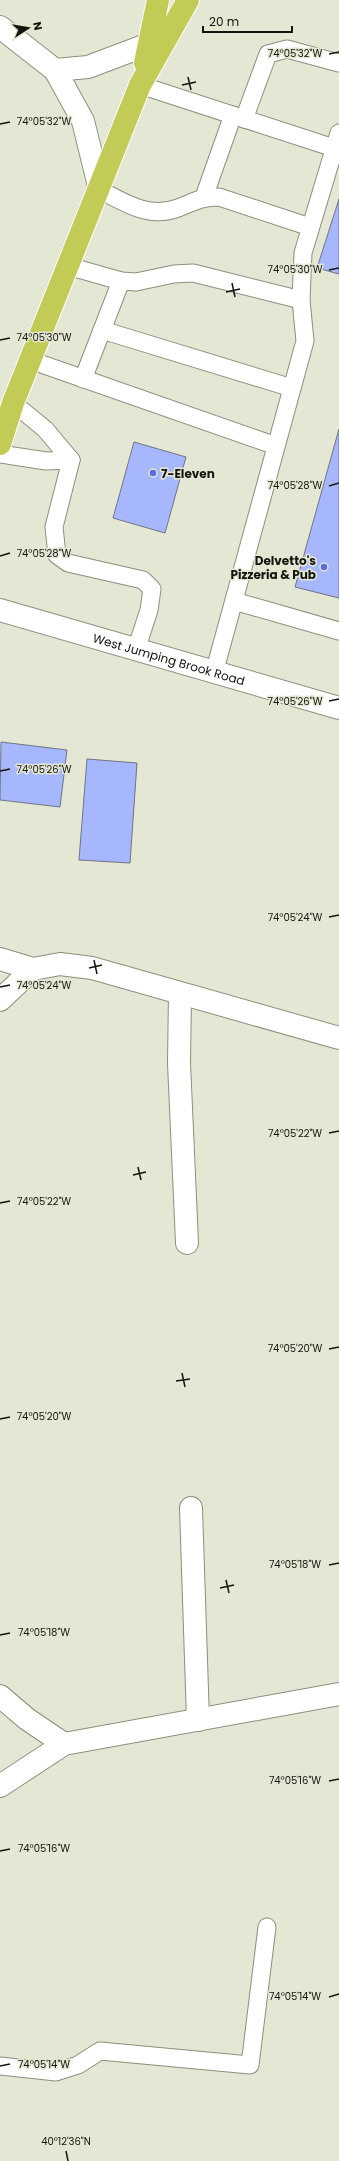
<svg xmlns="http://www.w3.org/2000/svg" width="339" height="2161" font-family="Poppins,sans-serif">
  <rect width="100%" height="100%" fill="#e4e7d3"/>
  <!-- building -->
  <g fill="#a7b7fe" stroke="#6f7485">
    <path d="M 339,199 L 339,274 L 317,268 Z"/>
    <path d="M 339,429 L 339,598 L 295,587 Z"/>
    <path d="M 134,442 L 186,457 L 165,533 L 113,518 Z"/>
    <path d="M 1,742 L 67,750 L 60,807 L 0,800 Z"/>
    <path d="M 87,759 L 137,763 L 130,863 L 79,860 Z"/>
  </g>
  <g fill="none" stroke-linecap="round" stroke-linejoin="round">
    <!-- lane casing -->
    <g stroke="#8d8f7c" stroke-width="19">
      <g id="lane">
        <path d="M 140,85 L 334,148"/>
        <path d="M 244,119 L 268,54 L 287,49 L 339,63"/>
        <path d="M 100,190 C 125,203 149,219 178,208 C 194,202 200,197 219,197 L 310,227"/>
        <path d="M 204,197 L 233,115"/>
        <path d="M 68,266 L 121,281 L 136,282 L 174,274 L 193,273 L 301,300"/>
        <path d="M 102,330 L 292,388"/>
        <path d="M 30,360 L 276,446"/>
        <path d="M 83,379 L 121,281"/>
        <path d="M 13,403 L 45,429 L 71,460"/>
        <path d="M 0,454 L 46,461 L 71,460"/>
        <path d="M 71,460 L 54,527 L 57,555 L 68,563 L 143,580 L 152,589 L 149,610 L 136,650"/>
        <path d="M 234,601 L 339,631"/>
        <path d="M 214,673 L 305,341 L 301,300 L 303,253 L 339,133"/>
        <path d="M 0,2066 L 56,2072 L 78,2065 L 100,2051 L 250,2065 L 267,1927"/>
      </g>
    </g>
    <!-- street casing -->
    <g stroke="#8d8f7c" stroke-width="24">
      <g id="street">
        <path d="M 0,27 L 55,70 L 83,121 L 100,190"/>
        <path d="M 55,70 L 88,67 L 149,44"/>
        <path d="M 0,959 L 33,969 L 60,964 L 92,968 L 339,1038"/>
        <path d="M 180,994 L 179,1063 L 187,1243"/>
        <path d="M 0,1000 L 33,969"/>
        <path d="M 191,1508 L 198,1720"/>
        <path d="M 0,1696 L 27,1719 L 64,1744"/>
        <path d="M 0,1786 L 64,1744 L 339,1694"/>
      </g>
    </g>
    <!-- secondary casing -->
    <g stroke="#8d8f7c" stroke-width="24">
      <g id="secondary">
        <path id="s1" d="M 0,610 L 339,708"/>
      </g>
    </g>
    <!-- highway casing -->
    <g stroke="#fff" stroke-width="24">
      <g id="highway">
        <path d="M 145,63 L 158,0"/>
        <path d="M 0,444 L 13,403 L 140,85 L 188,0"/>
      </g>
    </g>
    <!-- lane -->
    <use href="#lane" stroke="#fff" stroke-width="17"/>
    <!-- street -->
    <use href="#street" stroke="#fff" stroke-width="22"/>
    <!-- secondary -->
    <use href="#secondary" stroke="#fff" stroke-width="22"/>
    <!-- highway -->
    <use href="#highway" stroke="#c1cb55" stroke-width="22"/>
  </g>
  <!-- ticks -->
  <path fill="none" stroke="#13140d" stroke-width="1.5" d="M 329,54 L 339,52M 188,77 L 191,90M 182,85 L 196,82M 0,124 L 10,122M 329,270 L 339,268M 232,283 L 235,297M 226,292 L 240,289M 0,340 L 10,338M 329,486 L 339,483M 0,556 L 10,553M 329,701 L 339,699M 0,771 L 10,769M 329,917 L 339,915M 94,960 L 97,974M 89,968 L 102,965M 0,987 L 10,985M 329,1133 L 339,1131M 138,1167 L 141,1180M 133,1175 L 146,1172M 0,1203 L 10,1201M 329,1349 L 339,1347M 182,1373 L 185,1387M 176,1381 L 190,1379M 0,1419 L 10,1417M 329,1565 L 339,1563M 226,1580 L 229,1593M 220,1588 L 234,1585M 0,1635 L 10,1633M 329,1781 L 339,1779M 0,1851 L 10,1849M 329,1997 L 339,1994M 0,2066 L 10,2064M 66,2151 L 68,2161"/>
  <!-- markers -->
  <g fill="#5c6ae2" stroke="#e4e7d3" stroke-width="1.5">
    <circle cx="153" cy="473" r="4"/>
    <circle cx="324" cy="567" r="4"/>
  </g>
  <g text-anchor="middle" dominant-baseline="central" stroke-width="3" stroke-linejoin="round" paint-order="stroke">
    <!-- poi labels -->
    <g font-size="12" font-weight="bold" fill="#13140d" stroke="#e4e7d3" text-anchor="start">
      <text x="161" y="473">7-Eleven</text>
      <text x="316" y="560" text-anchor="end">Delvetto's<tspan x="316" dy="14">Pizzeria &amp; Pub</tspan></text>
    </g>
    <!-- street labels -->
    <g font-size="12" fill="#13140d" stroke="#e4e7d3">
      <text stroke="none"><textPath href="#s1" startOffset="176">West Jumping Brook Road</textPath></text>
    </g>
  </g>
  <g font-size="10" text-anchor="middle" fill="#13140d" stroke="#e4e7d3" stroke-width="3" stroke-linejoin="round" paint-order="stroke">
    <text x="295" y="57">74°05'32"W</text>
    <text x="44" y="125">74°05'32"W</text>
    <text x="295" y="273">74°05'30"W</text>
    <text x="44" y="341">74°05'30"W</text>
    <text x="295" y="489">74°05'28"W</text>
    <text x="44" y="557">74°05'28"W</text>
    <text x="295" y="705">74°05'26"W</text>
    <text x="44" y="773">74°05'26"W</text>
    <text x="295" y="921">74°05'24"W</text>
    <text x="44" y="989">74°05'24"W</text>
    <text x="295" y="1137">74°05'22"W</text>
    <text x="44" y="1205">74°05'22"W</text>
    <text x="295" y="1352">74°05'20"W</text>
    <text x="44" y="1420">74°05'20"W</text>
    <text x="295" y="1568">74°05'18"W</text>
    <text x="44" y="1636">74°05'18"W</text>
    <text x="295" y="1784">74°05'16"W</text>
    <text x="44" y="1852">74°05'16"W</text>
    <text x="295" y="2000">74°05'14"W</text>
    <text x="44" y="2068">74°05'14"W</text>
    <text x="66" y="2145">40°12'36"N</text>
  </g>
  <!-- north arrow -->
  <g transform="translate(28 28) rotate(78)" stroke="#e4e7d3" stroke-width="3" paint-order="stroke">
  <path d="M0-3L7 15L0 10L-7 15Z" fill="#13140d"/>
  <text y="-6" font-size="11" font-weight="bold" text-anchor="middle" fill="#13140d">N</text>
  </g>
  <!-- scale -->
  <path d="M203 26v6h89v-6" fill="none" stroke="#13140d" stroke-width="2"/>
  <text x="209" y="26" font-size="12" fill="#13140d" stroke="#e4e7d3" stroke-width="3" paint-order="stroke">20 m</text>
</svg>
